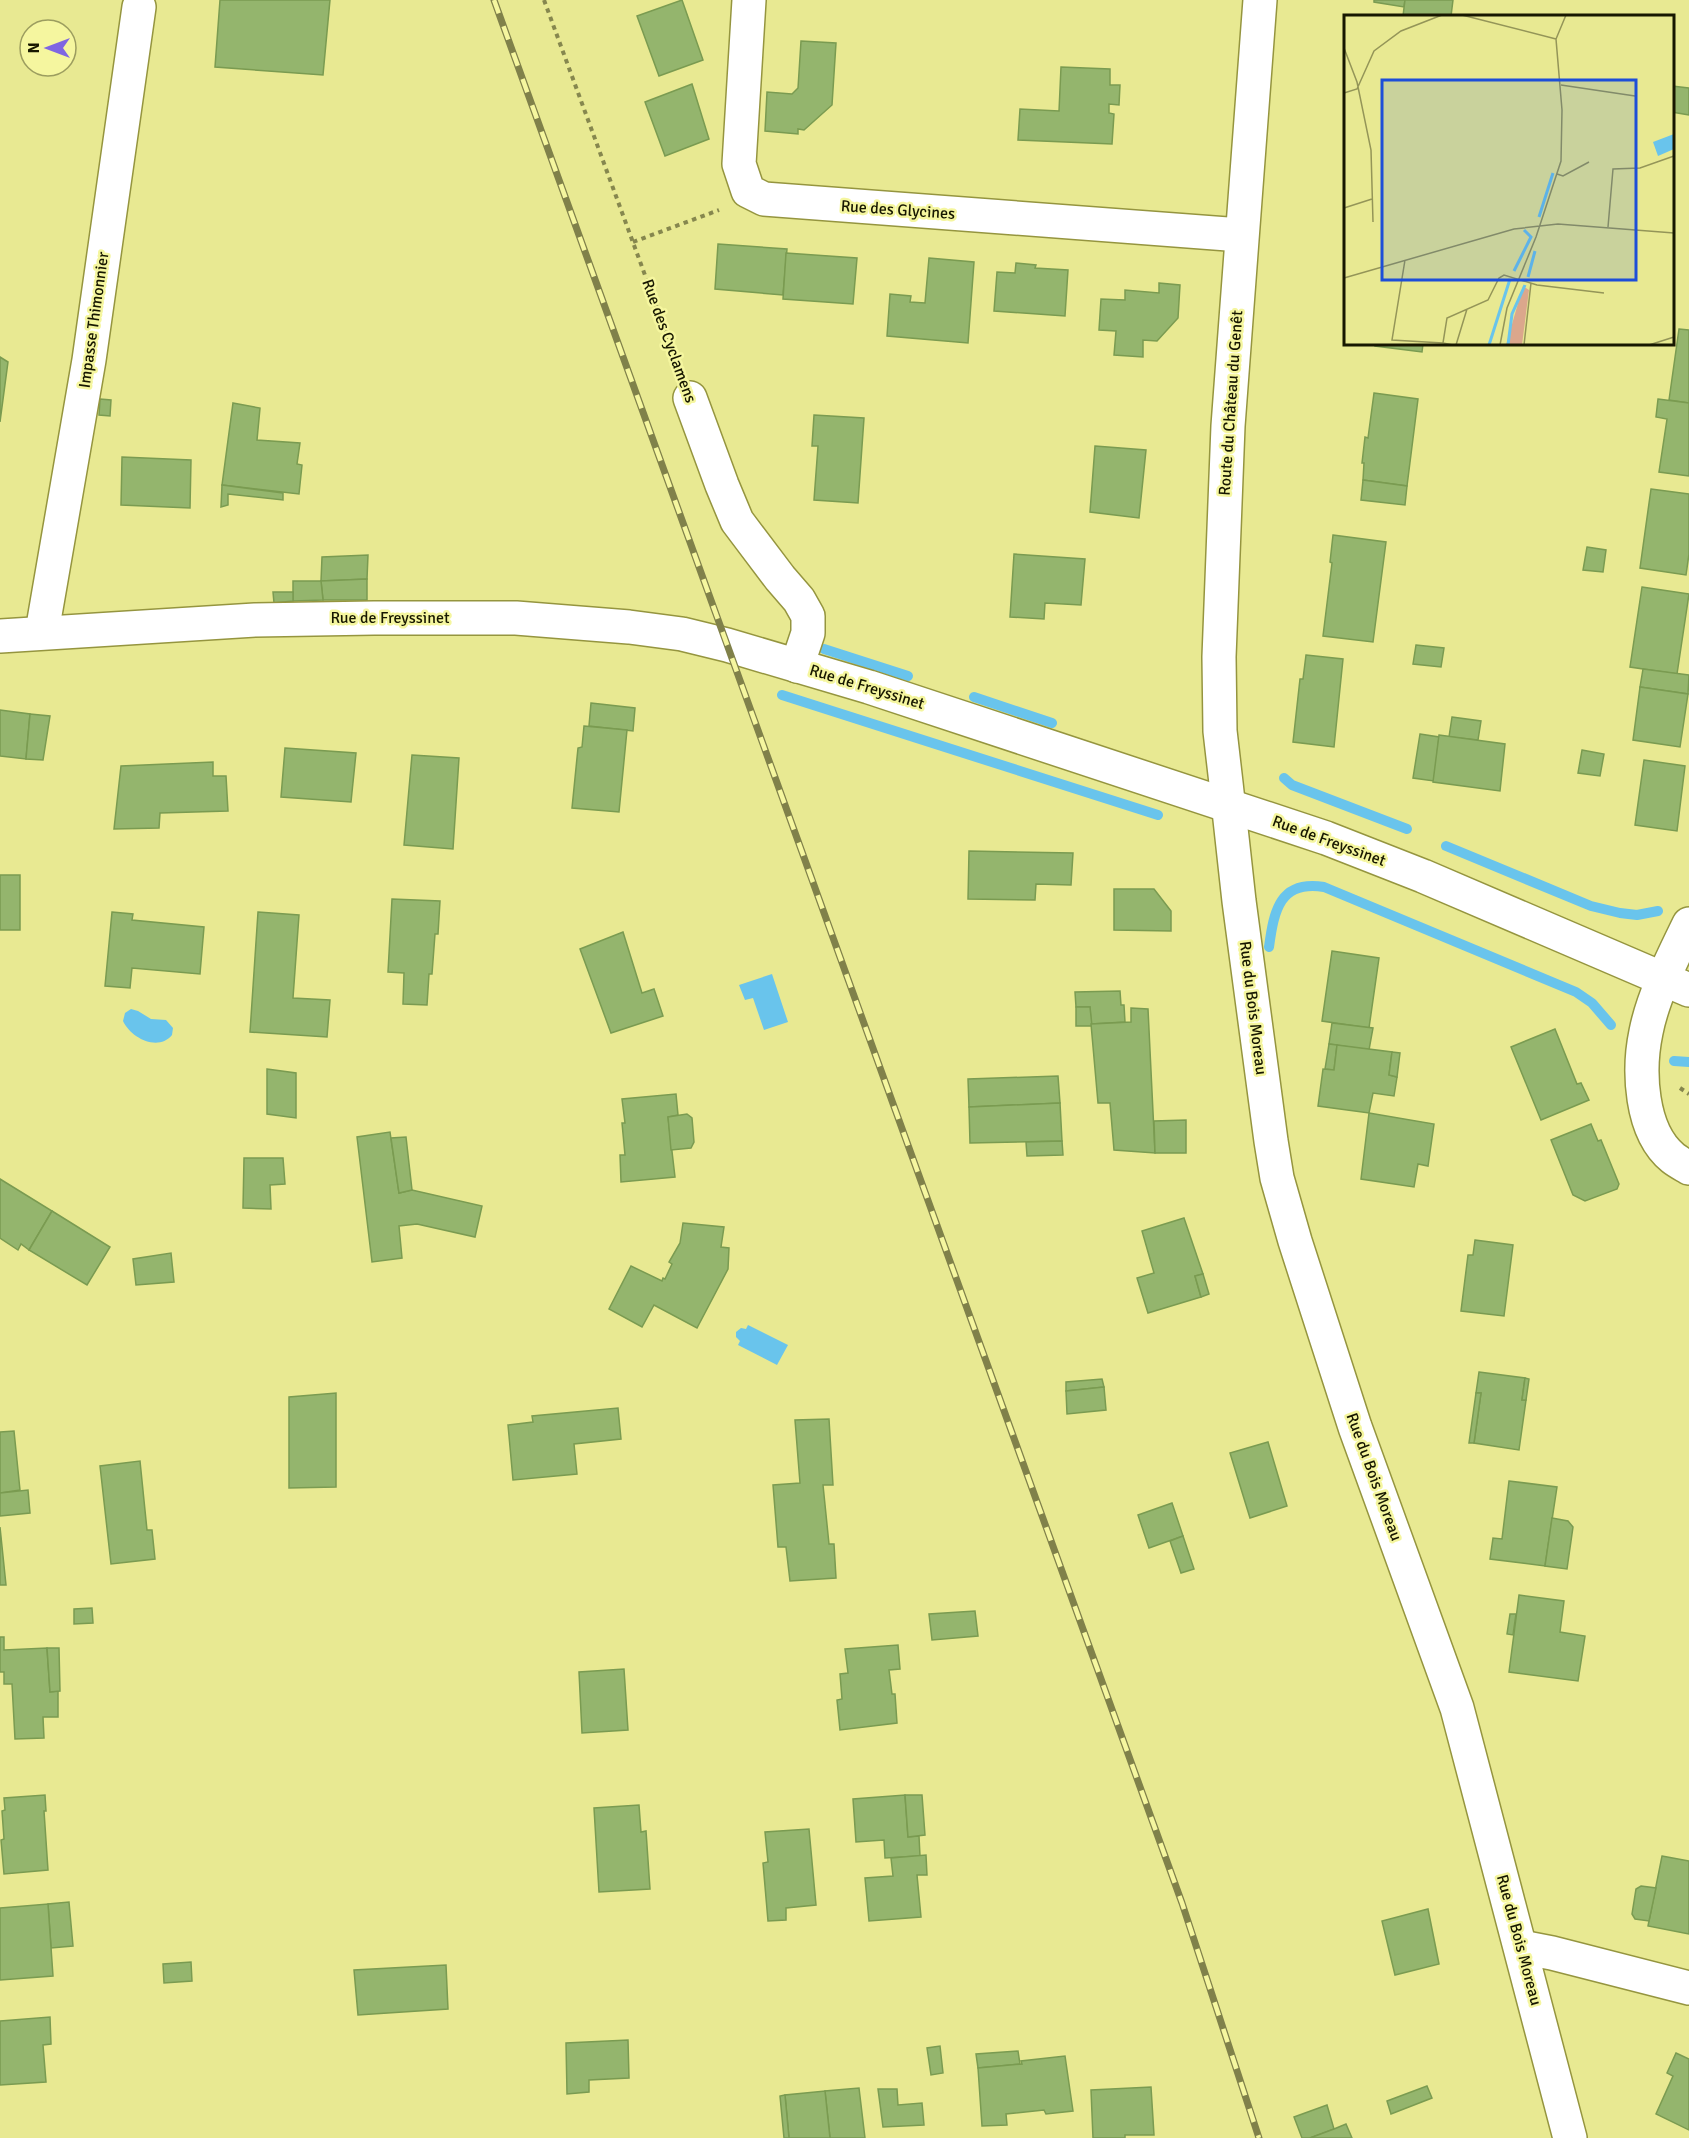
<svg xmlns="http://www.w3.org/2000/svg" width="1689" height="2138" font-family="Signika,sans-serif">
  <rect width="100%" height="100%" fill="#e8e992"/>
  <!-- water -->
  <g fill="#69c4ec">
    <path d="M 772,974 L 788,1022 L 764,1030 L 753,998 L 745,1000 L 739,985 Z"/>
    <path d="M 131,1009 L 138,1011 L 151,1019 L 166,1020 L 173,1028 L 172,1035 C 158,1052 131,1038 123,1021 L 125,1013 Z"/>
    <path d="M 748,1325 L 788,1345 L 777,1365 L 738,1345 L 740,1341 L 736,1337 L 736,1332 L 741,1328 L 746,1329 Z"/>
  </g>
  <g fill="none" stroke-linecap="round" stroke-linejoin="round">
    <!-- stream -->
    <g stroke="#69c4ec" stroke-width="10">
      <path d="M 824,649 L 908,676"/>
      <path d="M 782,695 L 1158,815"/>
      <path d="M 974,697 L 1052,723"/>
      <path d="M 1284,778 L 1292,785 L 1407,829"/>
      <path d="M 1446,846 L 1591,906 L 1620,913 L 1637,915 L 1658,911"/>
      <path d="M 1269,947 C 1274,910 1280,880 1324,887 L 1576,992 L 1592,1003 L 1611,1025"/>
      <path d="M 1674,1061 L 1689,1062"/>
    </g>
  </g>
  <!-- building -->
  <g fill="#94b56d" stroke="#7a9b51" stroke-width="1.5">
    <path d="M 220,0 L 330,0 L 323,75 L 215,67 Z"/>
    <path d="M 682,0 L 703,60 L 659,76 L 637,16 Z"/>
    <path d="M 1374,0 L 1405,0 L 1404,7 L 1374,2 Z"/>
    <path d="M 1405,0 L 1453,0 L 1451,16 L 1403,16 Z"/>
    <path d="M 801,41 L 836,43 L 832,105 L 804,130 L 798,129 L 798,134 L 765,131 L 767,92 L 792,94 L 798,88 Z"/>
    <path d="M 1061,67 L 1110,69 L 1110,85 L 1120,85 L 1119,105 L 1109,104 L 1109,113 L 1114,114 L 1112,144 L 1018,140 L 1020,109 L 1059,111 Z"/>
    <path d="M 692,84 L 709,139 L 665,156 L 645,102 Z"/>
    <path d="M 1672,86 L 1689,88 L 1689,115 L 1672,112 Z"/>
    <path d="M 718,244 L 787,249 L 783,295 L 715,289 Z"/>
    <path d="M 786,253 L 857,258 L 853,304 L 783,299 Z"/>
    <path d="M 929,258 L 974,262 L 968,343 L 887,336 L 890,294 L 911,296 L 910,302 L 925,303 Z"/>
    <path d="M 1016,263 L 1036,265 L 1035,268 L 1068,270 L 1065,316 L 994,311 L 997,272 L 1015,273 Z"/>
    <path d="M 1159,283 L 1180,285 L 1178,318 L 1157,341 L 1143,340 L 1143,357 L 1114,355 L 1116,331 L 1099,330 L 1101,299 L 1125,300 L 1125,290 L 1159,293 Z"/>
    <path d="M 1679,329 L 1689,330 L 1689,403 L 1669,400 Z"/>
    <path d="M 1375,344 L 1423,344 L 1422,352 L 1375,346 Z"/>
    <path d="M 0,357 L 8,362 L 0,422 Z"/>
    <path d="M 1374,393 L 1418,399 L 1407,486 L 1363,480 L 1364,463 L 1362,463 L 1365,437 L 1368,438 Z"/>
    <path d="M 100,399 L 111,400 L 110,416 L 99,415 Z"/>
    <path d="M 1658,399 L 1689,403 L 1689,476 L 1659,472 L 1667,419 L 1656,417 Z"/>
    <path d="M 233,403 L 260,408 L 257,440 L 300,443 L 297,464 L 302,465 L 299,494 L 222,485 Z"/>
    <path d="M 814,415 L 864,418 L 858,503 L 814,500 L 818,446 L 812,446 Z"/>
    <path d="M 1095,446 L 1146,450 L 1139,518 L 1090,512 Z"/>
    <path d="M 122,457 L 191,460 L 190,508 L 121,505 Z"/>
    <path d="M 1363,480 L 1407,486 L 1405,505 L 1361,500 Z"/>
    <path d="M 222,485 L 283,493 L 283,500 L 228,494 L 228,505 L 221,507 Z"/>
    <path d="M 1651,489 L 1689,494 L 1689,554 L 1686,575 L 1640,568 Z"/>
    <path d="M 1333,535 L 1386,542 L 1373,642 L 1323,636 L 1332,563 L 1330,562 Z"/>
    <path d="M 1587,547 L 1606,550 L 1603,572 L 1583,570 Z"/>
    <path d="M 1014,554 L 1085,559 L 1081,605 L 1045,603 L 1044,619 L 1010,617 Z"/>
    <path d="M 368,555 L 367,579 L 321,581 L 322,557 Z"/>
    <path d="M 367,579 L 367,600 L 323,600 L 321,581 Z"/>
    <path d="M 293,581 L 321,581 L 323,600 L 293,601 Z"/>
    <path d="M 1642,587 L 1689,594 L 1677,674 L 1630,667 Z"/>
    <path d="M 273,592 L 293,592 L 293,601 L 274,603 Z"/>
    <path d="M 1416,645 L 1444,648 L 1441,667 L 1413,664 Z"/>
    <path d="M 1306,655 L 1343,659 L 1334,747 L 1293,742 L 1300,679 L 1303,679 Z"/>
    <path d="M 1643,669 L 1689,675 L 1688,694 L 1640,687 Z"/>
    <path d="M 1640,687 L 1688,694 L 1680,747 L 1633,740 Z"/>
    <path d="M 591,703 L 635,708 L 633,731 L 589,726 Z"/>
    <path d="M 0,710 L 30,714 L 26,759 L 0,756 Z"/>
    <path d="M 30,714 L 50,716 L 43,760 L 26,759 Z"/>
    <path d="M 1452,717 L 1481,721 L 1478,740 L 1449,737 Z"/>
    <path d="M 584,726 L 627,730 L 619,812 L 572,808 L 578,748 L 582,747 Z"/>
    <path d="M 1420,734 L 1439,737 L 1434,781 L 1413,778 Z"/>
    <path d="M 1439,735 L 1505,744 L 1500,791 L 1433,782 Z"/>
    <path d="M 285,748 L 356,753 L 351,802 L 281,797 Z"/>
    <path d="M 1582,750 L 1604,754 L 1600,776 L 1578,773 Z"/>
    <path d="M 412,755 L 459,758 L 453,849 L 404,845 Z"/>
    <path d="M 1644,760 L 1685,766 L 1677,831 L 1635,825 Z"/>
    <path d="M 213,762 L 213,776 L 226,776 L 228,811 L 160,813 L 159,828 L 114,829 L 121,766 Z"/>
    <path d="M 969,851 L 1073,853 L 1071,885 L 1036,884 L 1035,900 L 968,899 Z"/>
    <rect x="0" y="875" width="20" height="55"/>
    <path d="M 1114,889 L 1154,889 L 1171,911 L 1171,931 L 1114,930 Z"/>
    <path d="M 392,899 L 440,901 L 438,934 L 435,934 L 432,974 L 429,974 L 427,1005 L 403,1004 L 404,973 L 388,972 Z"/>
    <path d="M 112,912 L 133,914 L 132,920 L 204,927 L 200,974 L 132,968 L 130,988 L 105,986 Z"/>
    <path d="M 258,912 L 299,915 L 293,998 L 330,1000 L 327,1037 L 250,1032 Z"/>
    <path d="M 623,932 L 642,993 L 654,989 L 663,1016 L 611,1033 L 580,949 Z"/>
    <path d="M 1332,951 L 1379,958 L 1369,1028 L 1322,1021 Z"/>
    <path d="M 1120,991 L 1121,1005 L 1124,1005 L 1125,1022 L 1091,1024 L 1090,1007 L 1076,1007 L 1075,992 Z"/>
    <path d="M 1076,1007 L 1090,1007 L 1092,1026 L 1076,1026 Z"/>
    <path d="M 1131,1008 L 1148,1009 L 1155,1153 L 1114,1150 L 1110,1103 L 1098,1103 L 1091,1024 L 1131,1022 Z"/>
    <path d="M 1332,1023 L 1373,1028 L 1369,1050 L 1329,1044 Z"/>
    <path d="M 1555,1029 L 1577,1084 L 1581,1083 L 1589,1100 L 1541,1120 L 1511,1047 Z"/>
    <path d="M 1329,1044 L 1337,1045 L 1334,1070 L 1325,1069 Z"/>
    <path d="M 1337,1045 L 1392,1052 L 1389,1075 L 1397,1077 L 1394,1096 L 1373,1093 L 1369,1113 L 1318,1106 L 1323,1069 L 1334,1070 Z"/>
    <path d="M 1392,1052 L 1400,1053 L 1397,1077 L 1389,1075 Z"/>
    <path d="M 267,1069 L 296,1073 L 296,1118 L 267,1114 Z"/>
    <path d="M 1058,1076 L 1060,1103 L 969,1107 L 968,1079 Z"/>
    <path d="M 676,1094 L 678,1115 L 668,1117 L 675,1177 L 621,1182 L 620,1155 L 625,1155 L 622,1123 L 625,1123 L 622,1099 Z"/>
    <path d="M 1060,1103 L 1062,1141 L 970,1143 L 969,1107 Z"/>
    <path d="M 1369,1113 L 1434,1124 L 1428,1166 L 1418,1164 L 1414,1187 L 1361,1179 Z"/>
    <path d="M 687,1114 L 692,1118 L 694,1142 L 691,1148 L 671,1150 L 668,1117 Z"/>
    <path d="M 1186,1120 L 1186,1153 L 1155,1153 L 1154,1121 Z"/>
    <path d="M 1591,1124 L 1598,1141 L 1601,1140 L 1619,1184 L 1617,1189 L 1585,1201 L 1573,1195 L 1551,1140 Z"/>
    <path d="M 390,1132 L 399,1193 L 412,1190 L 482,1206 L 475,1237 L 417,1224 L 399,1226 L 402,1258 L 372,1262 L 357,1137 Z"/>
    <path d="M 406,1137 L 412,1190 L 399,1193 L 391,1138 Z"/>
    <path d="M 1062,1141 L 1063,1155 L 1027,1156 L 1026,1142 Z"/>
    <path d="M 244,1158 L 283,1158 L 285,1184 L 270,1185 L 271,1209 L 243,1208 Z"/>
    <path d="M 0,1179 L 52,1211 L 29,1250 L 21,1244 L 18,1250 L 0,1238 Z"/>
    <path d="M 52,1211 L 110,1247 L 87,1285 L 29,1250 Z"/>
    <path d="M 1184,1218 L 1203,1274 L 1195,1276 L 1201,1297 L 1148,1313 L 1137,1278 L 1154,1273 L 1142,1231 Z"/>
    <path d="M 683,1223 L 724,1227 L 721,1247 L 729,1248 L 728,1269 L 697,1328 L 654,1305 L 642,1327 L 609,1309 L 631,1266 L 662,1281 L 663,1278 L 665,1279 L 672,1264 L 669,1262 L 680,1243 Z"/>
    <path d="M 1475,1240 L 1513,1245 L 1504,1316 L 1461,1311 L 1468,1255 L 1473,1255 Z"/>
    <path d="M 171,1253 L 174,1282 L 136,1285 L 133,1259 Z"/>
    <path d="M 1203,1274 L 1209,1294 L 1201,1297 L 1195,1276 Z"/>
    <path d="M 1479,1372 L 1525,1378 L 1522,1400 L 1526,1400 L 1519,1450 L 1474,1443 L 1481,1393 L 1476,1393 Z"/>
    <path d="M 1525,1378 L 1529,1379 L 1526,1400 L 1522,1400 Z"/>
    <path d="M 1102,1379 L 1104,1387 L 1066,1391 L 1066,1382 Z"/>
    <path d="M 1104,1387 L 1106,1410 L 1067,1414 L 1066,1391 Z"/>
    <path d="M 336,1393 L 336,1487 L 289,1488 L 289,1397 Z"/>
    <path d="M 1476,1393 L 1481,1393 L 1474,1443 L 1469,1443 Z"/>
    <path d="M 618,1408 L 621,1439 L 574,1444 L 577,1474 L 513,1480 L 508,1425 L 533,1422 L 532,1416 Z"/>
    <path d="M 829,1419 L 833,1485 L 823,1485 L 829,1544 L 834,1544 L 836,1578 L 790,1581 L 786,1547 L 778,1547 L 773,1485 L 800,1483 L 795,1420 Z"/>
    <path d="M 14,1431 L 20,1490 L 0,1493 L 0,1432 Z"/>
    <path d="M 1268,1442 L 1287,1506 L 1250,1518 L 1230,1453 Z"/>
    <path d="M 140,1461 L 147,1530 L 152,1530 L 155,1559 L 111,1564 L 100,1466 Z"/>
    <path d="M 1509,1481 L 1557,1487 L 1545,1566 L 1490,1559 L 1493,1538 L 1502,1539 Z"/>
    <path d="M 28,1490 L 30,1513 L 0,1516 L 0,1493 Z"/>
    <path d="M 1172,1503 L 1183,1536 L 1149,1548 L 1138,1515 Z"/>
    <path d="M 1552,1518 L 1568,1521 L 1573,1527 L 1567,1569 L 1545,1566 Z"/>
    <path d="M 0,1527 L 6,1585 L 0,1585 Z"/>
    <path d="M 1183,1536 L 1194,1569 L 1181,1573 L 1170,1541 Z"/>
    <path d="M 1519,1595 L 1564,1601 L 1560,1632 L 1585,1636 L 1578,1681 L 1509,1672 Z"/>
    <path d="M 92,1608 L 93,1623 L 74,1624 L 74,1609 Z"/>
    <path d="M 975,1611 L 978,1636 L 932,1640 L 929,1614 Z"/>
    <path d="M 1510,1614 L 1516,1614 L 1513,1635 L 1507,1634 Z"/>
    <path d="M 0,1637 L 4,1637 L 4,1650 L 47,1648 L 50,1692 L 58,1691 L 58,1717 L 43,1717 L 44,1738 L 15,1739 L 12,1684 L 4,1684 L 4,1672 L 0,1672 Z"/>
    <path d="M 898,1645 L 900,1669 L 889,1670 L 892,1694 L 895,1694 L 897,1723 L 840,1730 L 837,1700 L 842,1699 L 840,1674 L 848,1673 L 845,1649 Z"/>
    <path d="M 47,1648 L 59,1648 L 60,1691 L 50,1692 Z"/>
    <path d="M 624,1669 L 628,1730 L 582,1733 L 579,1672 Z"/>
    <path d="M 45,1795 L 46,1811 L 44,1811 L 48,1870 L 4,1874 L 1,1840 L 4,1839 L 2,1811 L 5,1810 L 4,1798 Z"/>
    <path d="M 905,1795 L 908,1837 L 919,1836 L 920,1856 L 885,1858 L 884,1840 L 856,1842 L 853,1799 Z"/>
    <path d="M 905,1795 L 922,1795 L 925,1835 L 908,1837 Z"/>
    <path d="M 639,1805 L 641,1832 L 646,1831 L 650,1889 L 599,1892 L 594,1808 Z"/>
    <path d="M 809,1829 L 816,1905 L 786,1908 L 786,1920 L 768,1921 L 763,1863 L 768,1862 L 765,1832 Z"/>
    <path d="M 926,1855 L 927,1875 L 917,1875 L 921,1917 L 869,1921 L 865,1878 L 893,1876 L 891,1858 Z"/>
    <path d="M 1662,1856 L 1689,1861 L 1689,1934 L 1648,1926 Z"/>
    <path d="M 1641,1886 L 1656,1888 L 1649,1921 L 1635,1919 L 1632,1914 L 1636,1889 Z"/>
    <path d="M 69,1902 L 73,1946 L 51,1948 L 48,1904 Z"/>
    <path d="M 48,1904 L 53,1976 L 0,1980 L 0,1908 Z"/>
    <path d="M 1428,1909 L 1439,1964 L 1395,1975 L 1382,1921 Z"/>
    <path d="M 191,1962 L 192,1981 L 164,1983 L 163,1964 Z"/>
    <path d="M 446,1965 L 448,2009 L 358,2015 L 354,1970 Z"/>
    <path d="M 50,2017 L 51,2044 L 43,2045 L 46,2082 L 0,2085 L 0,2021 Z"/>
    <path d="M 628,2040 L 629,2078 L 589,2080 L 589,2092 L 567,2094 L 566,2043 Z"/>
    <path d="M 940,2046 L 943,2073 L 931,2075 L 927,2048 Z"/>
    <path d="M 1018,2051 L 1020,2064 L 978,2068 L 976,2054 Z"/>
    <path d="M 1676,2053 L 1689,2059 L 1689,2130 L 1656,2114 L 1673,2076 L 1667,2073 Z"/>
    <path d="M 1065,2056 L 1073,2111 L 1046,2114 L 1044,2110 L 1006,2114 L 1007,2125 L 982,2126 L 978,2068 L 1022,2064 L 1021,2061 Z"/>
    <path d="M 1427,2086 L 1432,2098 L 1391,2114 L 1387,2101 Z"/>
    <path d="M 1151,2087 L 1154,2135 L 1125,2135 L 1125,2138 L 1093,2138 L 1091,2090 Z"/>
    <path d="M 859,2088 L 865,2138 L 830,2138 L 825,2091 Z"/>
    <path d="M 878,2089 L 897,2089 L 898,2105 L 922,2103 L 924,2125 L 883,2127 Z"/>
    <path d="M 825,2091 L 830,2138 L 789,2138 L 785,2095 Z"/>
    <path d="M 785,2095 L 789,2138 L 784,2138 L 780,2096 Z"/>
    <path d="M 1327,2105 L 1334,2129 L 1310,2138 L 1302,2138 L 1294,2117 Z"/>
    <path d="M 1346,2124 L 1352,2138 L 1310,2138 L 1334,2129 Z"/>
  </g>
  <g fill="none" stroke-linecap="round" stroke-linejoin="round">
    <!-- minor casing -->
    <g stroke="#95953f" stroke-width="36">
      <g id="minor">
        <path d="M 749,0 L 739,164 L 748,191 L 764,199 L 1241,235"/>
        <path d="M 1260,0 L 1228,426 L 1219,657 L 1220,731 L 1226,783 L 1239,901 L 1271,1141 L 1277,1178 L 1295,1241 L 1355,1427 L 1457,1708 L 1570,2138"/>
        <path d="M 690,398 L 722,485 L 737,521 L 780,578 L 799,600 L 808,616 L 808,633 L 797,666"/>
        <path d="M 42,632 L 89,360 L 139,7"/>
        <path d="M 0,636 L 255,620 L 374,618 L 516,618 L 629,627 L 682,634 L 727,645 L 869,687 L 1326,838 L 1423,876 L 1689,990"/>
        <path d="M 1689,924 C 1673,957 1653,996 1646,1032 C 1638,1070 1640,1131 1673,1158 C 1678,1162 1684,1165 1689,1168"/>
        <path d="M 1521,1947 L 1552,1953 L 1689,1988"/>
      </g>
    </g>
    <!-- path -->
    <g stroke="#86874e" stroke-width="4" stroke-dasharray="4.5 4.5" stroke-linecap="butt">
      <path d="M 544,0 L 678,365"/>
      <path d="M 633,242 L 719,210"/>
      <path d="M 1680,1088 L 1689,1094"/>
    </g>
    <!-- minor -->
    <use href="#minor" stroke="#fff" stroke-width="33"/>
    <!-- rail casing -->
    <g stroke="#80814a" stroke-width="7">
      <path id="rail" d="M 494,0 L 1182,1903 L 1259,2138"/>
    </g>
    <!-- rail -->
    <use href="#rail" stroke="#f5f69f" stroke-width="4.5" stroke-dasharray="14" stroke-linecap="butt"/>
  </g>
  <g text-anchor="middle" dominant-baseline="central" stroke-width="5" stroke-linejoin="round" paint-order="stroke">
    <!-- street labels -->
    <g font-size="16" fill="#171700" stroke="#f5f69f">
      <text transform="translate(898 210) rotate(4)">Rue des Glycines</text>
      <text transform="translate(94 320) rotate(-82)">Impasse Thimonnier</text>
      <text transform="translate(669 341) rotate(70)">Rue des Cyclamens</text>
      <text transform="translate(1231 403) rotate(-86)">Route du Château du Genêt</text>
      <text x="390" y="618">Rue de Freyssinet</text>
      <text transform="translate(867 687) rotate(17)">Rue de Freyssinet</text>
      <text transform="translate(1329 841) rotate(20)">Rue de Freyssinet</text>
      <text transform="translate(1253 1008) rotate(83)">Rue du Bois Moreau</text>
      <text transform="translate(1374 1477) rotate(70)">Rue du Bois Moreau</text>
      <text transform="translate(1519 1940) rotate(75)">Rue du Bois Moreau</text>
    </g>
  </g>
  <!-- overview -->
  <g transform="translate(1344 15)">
    <rect width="330" height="330" fill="#e8e992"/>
    <path d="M 179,271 L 185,275 L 178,330 L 162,330 Z" fill="#dba78c"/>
    <path d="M 330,119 L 330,134 L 314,141 L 309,127 Z" fill="#69c4ec"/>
    <path fill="none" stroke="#69c4ec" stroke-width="3" d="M 195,202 L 209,158M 170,256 L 187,222 L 180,215M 184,262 L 191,236M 145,330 L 166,264M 164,330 L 168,299 L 181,270"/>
    <path fill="none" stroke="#949558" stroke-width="1.5" d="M 118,0 L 212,24M 0,33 L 13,67 L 27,135 L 29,207M 217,70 L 291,81M 0,78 L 13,74 L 30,36 L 57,16 L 98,0M 213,159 L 219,161 L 245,147M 0,193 L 28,184M 264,212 L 269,154 L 296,153 L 330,141M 61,245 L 48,325 L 99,328M 0,263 L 170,214 L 214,209 L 330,218M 109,330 L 99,328 L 103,303 L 144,285 L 155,263 L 160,260 L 193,270 L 260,278M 112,330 L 123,294M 156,330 L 163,293 L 192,222 L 217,146 L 218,95 L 212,24 L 222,0M 180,330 L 187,268M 305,330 L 330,322"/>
    <path fill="#1d4ed8" fill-opacity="0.15" stroke="#1d4ed8" stroke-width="3" d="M 38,65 L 292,65 L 292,265 L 38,265 Z"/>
    <rect width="330" height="330" fill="none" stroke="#171700" stroke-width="3"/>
  </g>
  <!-- north arrow -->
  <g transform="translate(48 48) rotate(270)"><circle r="28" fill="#f5f69f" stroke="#9c9d5f" stroke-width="1.5"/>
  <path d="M0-4.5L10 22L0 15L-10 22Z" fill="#7f66e2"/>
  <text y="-9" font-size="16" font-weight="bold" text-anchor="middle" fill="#171700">N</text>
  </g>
</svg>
